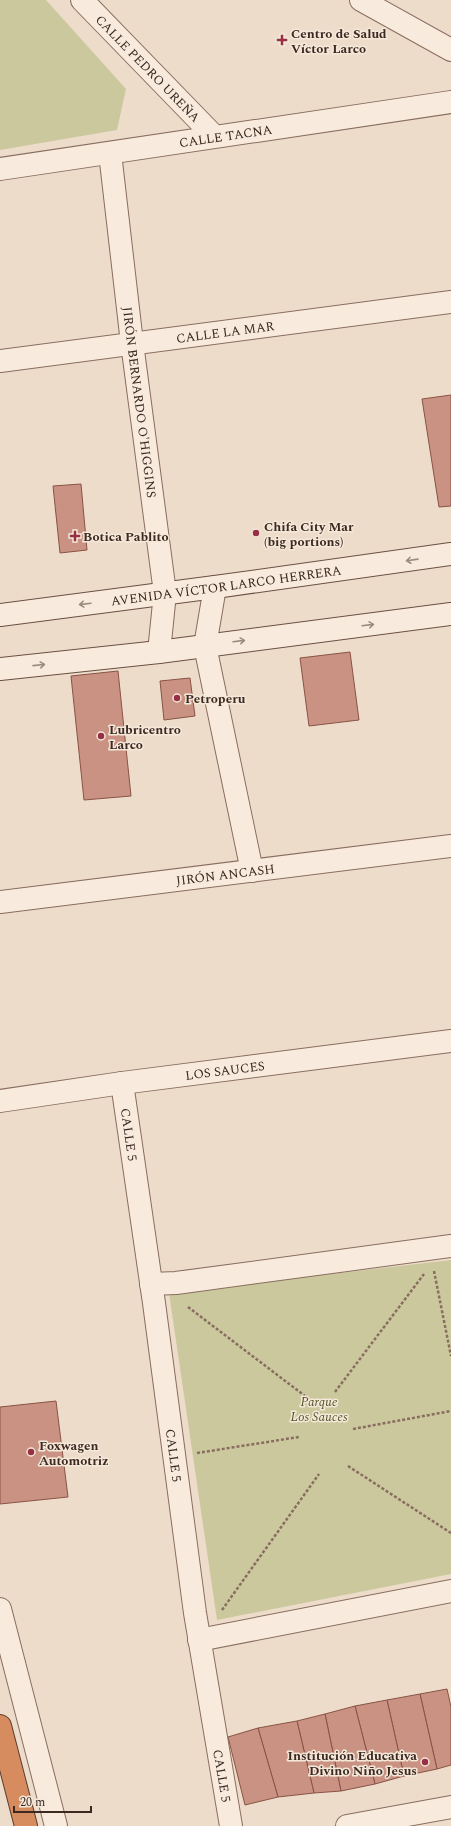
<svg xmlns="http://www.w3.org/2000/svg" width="451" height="1826" font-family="Spectral,serif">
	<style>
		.green { fill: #cbc89e }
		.building { fill: #ca9282; stroke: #885346 }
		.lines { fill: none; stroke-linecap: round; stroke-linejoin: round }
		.street-casing { stroke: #896d5f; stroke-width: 24 }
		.secondary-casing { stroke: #6b4f42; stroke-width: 24 }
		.highway-casing { stroke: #583d32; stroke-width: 24 }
		.path { stroke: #896d5f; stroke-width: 2.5; stroke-dasharray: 3 2; stroke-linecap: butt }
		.street { stroke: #f8ebdd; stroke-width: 22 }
		.secondary { stroke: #f8ebdd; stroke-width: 22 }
		.highway { stroke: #d78c60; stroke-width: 22 }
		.oneway { stroke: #9a8a80 }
		.poi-dot { fill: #963145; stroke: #f5e8d9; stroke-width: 1.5 }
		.labels { text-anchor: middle; stroke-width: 3; stroke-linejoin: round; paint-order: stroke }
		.poi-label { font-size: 13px; font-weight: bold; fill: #3b2922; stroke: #f5e8d9; text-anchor: start }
		.street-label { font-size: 13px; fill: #3b2922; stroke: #f5e8d9 }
		.park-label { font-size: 13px; font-style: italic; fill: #535629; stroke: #f5e8d9 }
	</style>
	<rect width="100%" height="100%" fill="#eddcca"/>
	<g class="green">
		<polygon points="0,0 46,0 126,89 117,130 0,150"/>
		<polygon points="451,1260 451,1574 217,1620 169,1293"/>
	</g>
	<g class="building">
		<polygon points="451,395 451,506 439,507 422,399"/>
		<polygon points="81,484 87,550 60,553 53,486"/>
		<polygon points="350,652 359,720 309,726 300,658"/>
		<polygon points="118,671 131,796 84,800 71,676"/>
		<polygon points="190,678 195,716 164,720 160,681"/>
		<polygon points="56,1401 68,1497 0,1504 0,1407"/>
		<polygon points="447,1689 451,1707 451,1765 437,1769 420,1694"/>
		<polygon points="420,1694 437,1769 404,1776 387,1700"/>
		<polygon points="387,1700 404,1776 375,1784 355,1706"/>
		<polygon points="355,1706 375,1784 341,1791 325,1714"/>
		<polygon points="325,1714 341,1791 314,1793 297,1721"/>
		<polygon points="297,1721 314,1793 278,1797 258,1728"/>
		<polygon points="258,1728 278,1797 245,1805 228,1737"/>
	</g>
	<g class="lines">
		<g class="street-casing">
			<g id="street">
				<path id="s1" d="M82 0 214 136"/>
				<polyline points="361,0 451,50"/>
				<path id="s2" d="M110 153 132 343 165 593 159 652"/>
				<path id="s3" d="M0 169 451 102"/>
				<path id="s4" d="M0 361 451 302"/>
				<polyline points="215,587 205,646 252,871"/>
				<path id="s5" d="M0 902 451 846"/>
				<path id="s6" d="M122 1083 154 1303 195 1613 231 1826"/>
				<path id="s7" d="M0 1101 122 1083 451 1041"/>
				<polyline points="151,1284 176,1283 451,1246"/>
				<polyline points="0,1609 56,1826"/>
				<polyline points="199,1640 451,1591"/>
				<polyline points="347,1826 451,1807"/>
			</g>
		</g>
		<g class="secondary-casing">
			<g id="secondary">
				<path id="s8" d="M0 615 215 587 451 554"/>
				<polyline points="0,669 159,652 451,614"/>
			</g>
		</g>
		<g class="highway-casing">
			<polyline id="highway" points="0,1726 26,1826"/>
		</g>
		<g class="path">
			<polyline points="434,1271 451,1356"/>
			<polyline points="188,1307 305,1396"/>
			<polyline points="335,1392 424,1274"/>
			<polyline points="353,1429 451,1411"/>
			<polyline points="197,1453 299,1437"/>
			<polyline points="348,1466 451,1533"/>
			<polyline points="222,1610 319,1474"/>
		</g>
		<use href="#street" class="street"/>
		<use href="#secondary" class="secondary"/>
		<use href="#highway" class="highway"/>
	</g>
	<defs><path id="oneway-shaft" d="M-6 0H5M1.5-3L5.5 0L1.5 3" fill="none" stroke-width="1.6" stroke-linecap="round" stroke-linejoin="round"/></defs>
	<g class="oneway">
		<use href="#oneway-shaft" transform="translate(412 560) rotate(172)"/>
		<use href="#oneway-shaft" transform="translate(85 604) rotate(173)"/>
		<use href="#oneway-shaft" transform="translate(368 625) rotate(-7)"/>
		<use href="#oneway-shaft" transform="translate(239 641) rotate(-7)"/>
		<use href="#oneway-shaft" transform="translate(39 665) rotate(-6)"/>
	</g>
	<g class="poi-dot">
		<path d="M280 34h4v4h4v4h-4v4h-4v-4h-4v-4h4z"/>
		<circle cx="256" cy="533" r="4"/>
		<path d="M73 530h4v4h4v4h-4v4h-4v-4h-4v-4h4z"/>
		<circle cx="177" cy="698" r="4"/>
		<circle cx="101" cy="736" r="4"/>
		<circle cx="31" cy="1452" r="4"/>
		<circle cx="425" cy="1762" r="4"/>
	</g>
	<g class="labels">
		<g class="poi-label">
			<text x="291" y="38">Centro de Salud<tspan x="291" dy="15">Víctor Larco</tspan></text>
			<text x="264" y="531">Chifa City Mar<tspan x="264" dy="15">(big portions)</tspan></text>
			<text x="83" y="541">Botica Pablito</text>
			<text x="185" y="703">Petroperu</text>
			<text x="109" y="734">Lubricentro<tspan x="109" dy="15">Larco</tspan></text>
			<text x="39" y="1450">Foxwagen<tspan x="39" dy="15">Automotriz</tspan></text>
			<text x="417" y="1760" text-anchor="end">Institución Educativa<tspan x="417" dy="15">Divino Niño Jesus</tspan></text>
		</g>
		<g class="street-label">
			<text dy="5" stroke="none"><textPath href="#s1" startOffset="95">CALLE PEDRO UREÑA</textPath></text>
			<text dy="5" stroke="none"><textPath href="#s3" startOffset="228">CALLE TACNA</textPath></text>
			<text dy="5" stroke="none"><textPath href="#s4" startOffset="227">CALLE LA MAR</textPath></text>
			<text dy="5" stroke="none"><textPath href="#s2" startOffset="251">JIRÓN BERNARDO O'HIGGINS</textPath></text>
			<text dy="5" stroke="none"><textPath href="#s8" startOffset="228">AVENIDA VÍCTOR LARCO HERRERA</textPath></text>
			<text dy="5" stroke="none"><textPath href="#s5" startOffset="227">JIRÓN ANCASH</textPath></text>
			<text dy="5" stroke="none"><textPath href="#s7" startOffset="227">LOS SAUCES</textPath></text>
			<text dy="5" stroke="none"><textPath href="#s6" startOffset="52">CALLE 5</textPath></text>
			<text dy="5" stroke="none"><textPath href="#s6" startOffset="376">CALLE 5</textPath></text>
			<text dy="5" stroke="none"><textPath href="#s6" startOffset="700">CALLE 5</textPath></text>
		</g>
		<g class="park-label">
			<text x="319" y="1406">Parque<tspan x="319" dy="15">Los Sauces</tspan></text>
		</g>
	</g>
	<path d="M14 1806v6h77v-6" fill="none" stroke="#3b2922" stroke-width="2"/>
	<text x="20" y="1806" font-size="12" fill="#3b2922" stroke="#f5e8d9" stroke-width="3" paint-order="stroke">20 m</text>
</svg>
